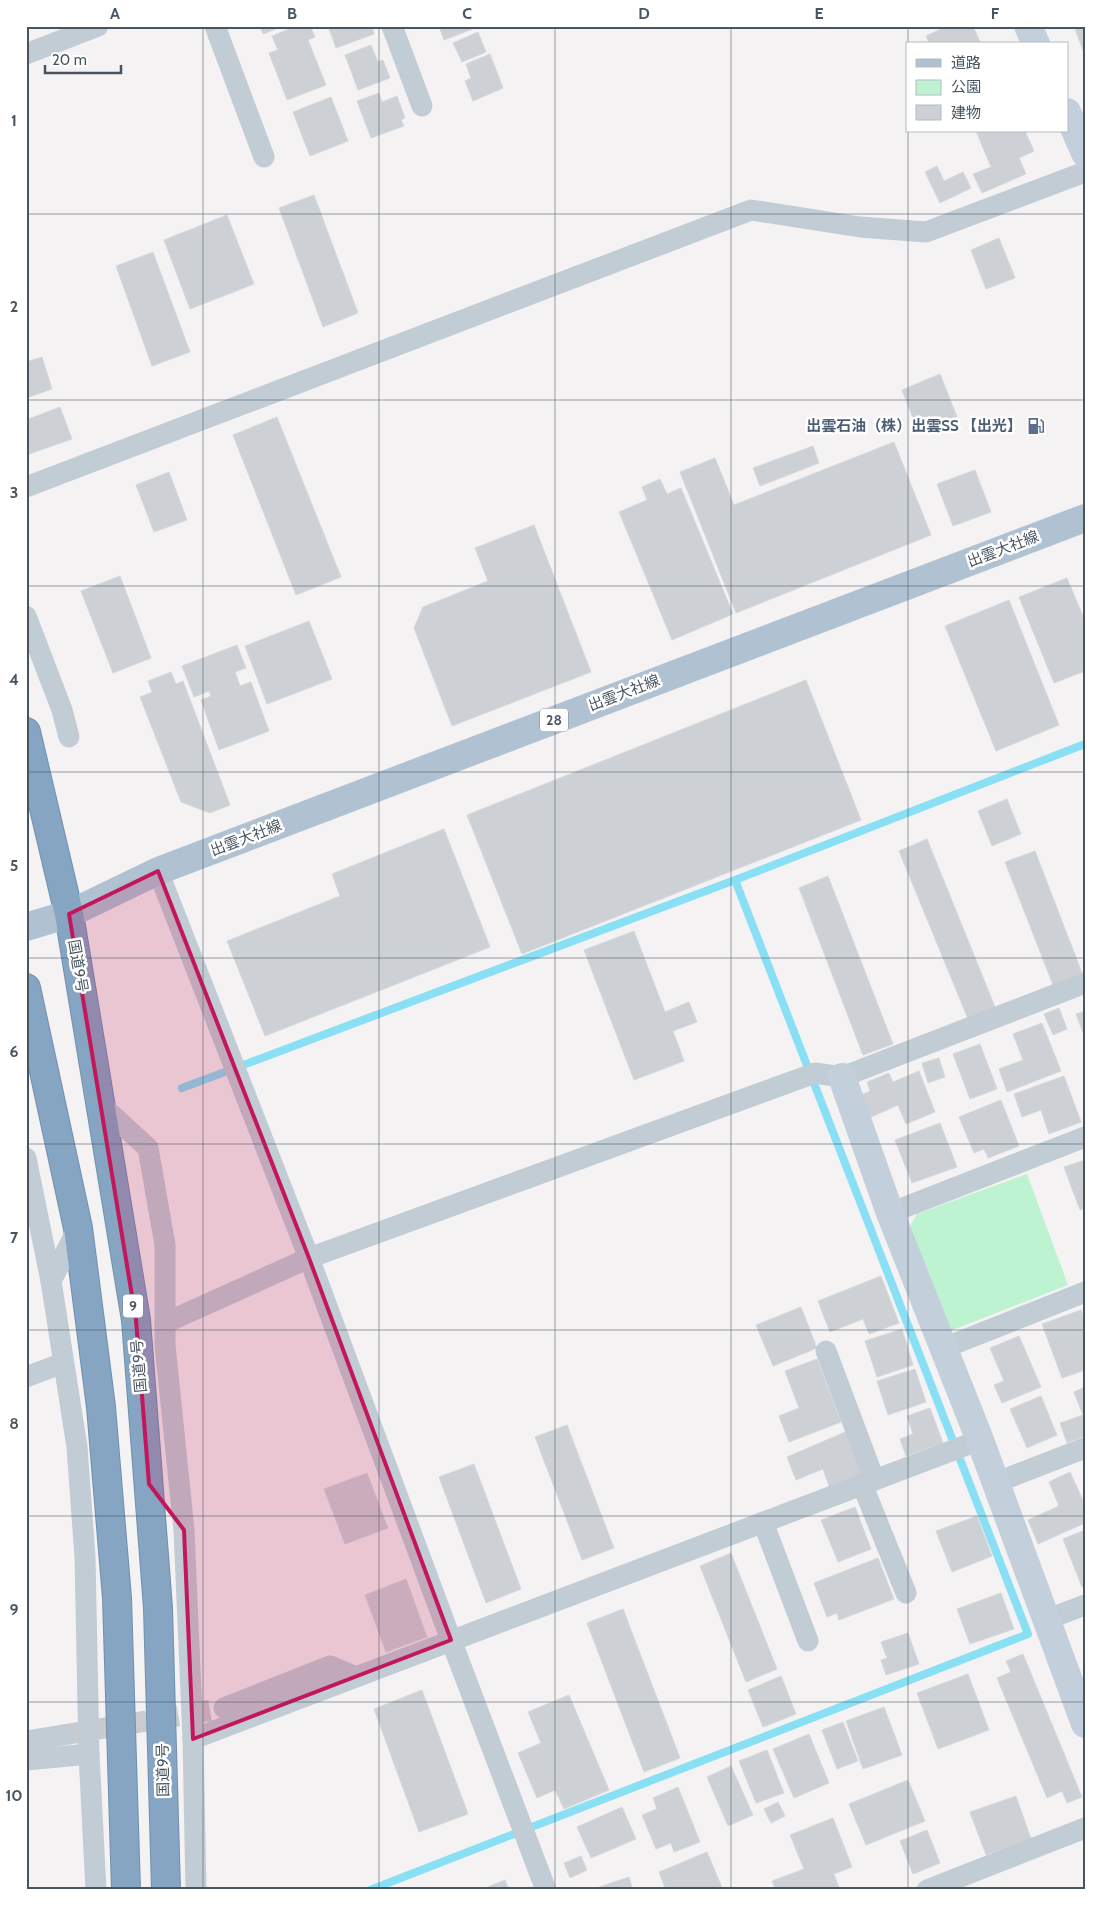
<svg xmlns="http://www.w3.org/2000/svg" width="1111" height="1916" font-family="Cabin,'Noto Sans JP',sans-serif">
	<style>
		.green { fill: #bef3d2 }
		.lines { fill: none; stroke-linecap: round; stroke-linejoin: round }
		.stream { stroke: #89dff3; stroke-width: 8 }
		.building { fill: #cdd1d6; stroke: #d5d8dd }
		.street-tunnel { stroke: #c9cbce; stroke-width: 21; stroke-dasharray: 21 11; stroke-linecap: butt }
		.highway-casing { stroke: #7190af; stroke-width: 30 }
		.street { stroke: #c2ccd4; stroke-width: 21 }
		.secondary { stroke: #c3cfdb; stroke-width: 28 }
		.primary { stroke: #b0c2d2; stroke-width: 28 }
		.highway { stroke: #86a5c3; stroke-width: 28 }
		.marked { fill: #c2185b; fill-opacity: 0.2; stroke: #c2185b; stroke-width: 4; stroke-linejoin: round }
		.grid { fill: none; stroke: #485561; stroke-width: 1; stroke-opacity: 0.55 }
		.labels { text-anchor: middle; stroke-width: 5; stroke-linejoin: round; paint-order: stroke }
		.shield { fill: #fff; stroke: #7f8890; stroke-width: 1 }
		.shield-label { font-size: 14px; font-weight: bold; fill: #485561 }
		.service-label { font-size: 15px; font-weight: bold; fill: #4e5e75; stroke: #fff; text-anchor: end }
		.street-label { font-size: 15px; fill: #485561; stroke: #fff }
		.neatline { fill: none; stroke: #485561; stroke-width: 2 }
		.grid-label { font-size: 16px; text-anchor: middle; font-weight: bold; fill: #485561 }
	</style>
	<rect width="100%" height="100%" fill="#f4f2f2"/>
	<polygon class="green" points="1027,1174 1068,1285 950,1331 908,1230 917,1214"/>
	<g class="lines">
		<g class="stream">
			<polyline points="182,1088 735,880 1085,744"/>
			<polyline points="370,1890 1028,1634 735,880"/>
		</g>
	</g>
	<g class="building">
		<polygon points="260,26 284,26 263,34"/>
		<polygon points="296,26 310,26 315,37 308,40 326,85 287,100 269,53 278,50 272,36"/>
		<polygon points="328,26 372,26 374,34 336,48"/>
		<polygon points="439,26 474,26 475,28 444,40"/>
		<polygon points="940,26 973,26 980,42 977,44 930,44 926,36 941,29"/>
		<polygon points="1074,26 1085,26 1085,56"/>
		<polygon points="478,32 486,52 462,62 453,43"/>
		<polygon points="371,45 378,62 383,60 390,78 358,90 345,55"/>
		<polygon points="490,54 503,88 473,101 465,81 471,78 466,64"/>
		<polygon points="379,93 382,102 397,96 405,118 401,120 404,126 371,138 357,101"/>
		<polygon points="331,97 348,141 310,156 293,112"/>
		<polygon points="976,131 1025,131 1034,151 1019,158 1026,174 982,193 973,174 991,167"/>
		<polygon points="937,166 944,181 963,172 971,188 940,203 925,172"/>
		<polygon points="314,195 358,313 323,327 279,208"/>
		<polygon points="227,215 254,284 190,309 164,240"/>
		<polygon points="999,238 1015,278 986,289 971,250"/>
		<polygon points="153,252 190,352 152,366 116,266"/>
		<polygon points="42,357 52,389 26,398 26,362"/>
		<polygon points="940,374 957,417 919,433 902,390"/>
		<polygon points="60,407 72,439 26,455 26,420"/>
		<polygon points="277,417 341,577 296,595 233,435"/>
		<polygon points="894,442 931,535 736,613 680,472 715,458 734,505"/>
		<polygon points="813,446 819,463 760,486 753,468"/>
		<polygon points="975,470 991,512 953,526 937,484"/>
		<polygon points="169,472 187,520 154,532 136,485"/>
		<polygon points="660,479 667,494 681,488 733,614 672,640 619,512 647,500 642,487"/>
		<polygon points="534,525 591,672 452,726 414,628 423,607 488,581 475,548"/>
		<polygon points="120,576 151,658 113,673 81,591"/>
		<polygon points="1067,578 1085,621 1085,671 1054,683 1019,597"/>
		<polygon points="1009,600 1059,725 996,751 945,626"/>
		<polygon points="309,621 332,679 267,704 245,646"/>
		<polygon points="237,645 246,668 235,672 240,686 251,682 269,731 219,750 201,700 211,696 209,691 194,697 182,666"/>
		<polygon points="171,672 176,684 183,681 230,805 210,813 181,802 140,697 152,692 148,681"/>
		<polygon points="806,680 861,820 522,954 467,815"/>
		<polygon points="1007,799 1021,834 992,846 978,811"/>
		<polygon points="444,829 490,947 265,1036 227,941 340,896 332,874"/>
		<polygon points="927,839 995,1007 968,1019 899,851"/>
		<polygon points="1035,851 1082,973 1053,985 1005,862"/>
		<polygon points="828,876 893,1044 863,1055 799,888"/>
		<polygon points="634,931 665,1012 689,1002 697,1022 673,1031 684,1061 634,1080 584,950"/>
		<polygon points="1059,1008 1067,1029 1053,1035 1044,1014"/>
		<polygon points="1085,1011 1085,1038 1076,1014"/>
		<polygon points="1042,1023 1061,1071 1007,1092 999,1069 1023,1060 1013,1034"/>
		<polygon points="980,1044 997,1089 970,1099 953,1054"/>
		<polygon points="939,1058 945,1077 928,1083 922,1063"/>
		<polygon points="919,1071 935,1112 906,1124 898,1105 869,1118 860,1096 870,1091 867,1082 889,1073 893,1082"/>
		<polygon points="1064,1076 1081,1122 1049,1134 1041,1110 1022,1117 1014,1094"/>
		<polygon points="1001,1100 1019,1146 988,1158 984,1149 974,1153 959,1117"/>
		<polygon points="940,1123 957,1167 912,1183 895,1140"/>
		<polygon points="1085,1160 1085,1208 1080,1210 1064,1167"/>
		<polygon points="881,1276 899,1323 869,1334 863,1319 830,1332 818,1301"/>
		<polygon points="801,1307 817,1348 773,1366 756,1325"/>
		<polygon points="1081,1310 1085,1320 1085,1370 1062,1378 1042,1324"/>
		<polygon points="902,1329 913,1365 877,1377 865,1341"/>
		<polygon points="1019,1336 1041,1387 1002,1403 994,1385 1004,1381 990,1348"/>
		<polygon points="817,1359 841,1422 789,1442 779,1416 799,1408 785,1371"/>
		<polygon points="915,1369 926,1402 888,1415 877,1381"/>
		<polygon points="1085,1387 1085,1436 1067,1443 1060,1423 1083,1415 1074,1392"/>
		<polygon points="1041,1396 1057,1435 1027,1448 1010,1409"/>
		<polygon points="930,1408 943,1443 906,1456 900,1439 913,1434 907,1416"/>
		<polygon points="567,1425 614,1548 582,1560 535,1437"/>
		<polygon points="845,1432 863,1475 830,1489 823,1469 796,1480 787,1457"/>
		<polygon points="474,1464 521,1589 486,1603 439,1477"/>
		<polygon points="1070,1472 1085,1505 1085,1523 1038,1544 1028,1520 1059,1506 1049,1482"/>
		<polygon points="367,1473 388,1528 345,1544 324,1489"/>
		<polygon points="855,1507 871,1549 838,1562 821,1520"/>
		<polygon points="977,1516 992,1556 952,1572 936,1531"/>
		<polygon points="1085,1530 1085,1586 1082,1587 1063,1539"/>
		<polygon points="731,1553 777,1669 746,1682 700,1566"/>
		<polygon points="878,1558 894,1599 839,1620 837,1613 827,1617 814,1583"/>
		<polygon points="406,1579 427,1637 386,1652 365,1595"/>
		<polygon points="1001,1593 1014,1629 970,1644 957,1609"/>
		<polygon points="623,1609 680,1758 644,1772 587,1623"/>
		<polygon points="908,1633 919,1664 886,1675 881,1660 887,1658 881,1642"/>
		<polygon points="1023,1654 1082,1797 1067,1803 1062,1791 1047,1798 997,1678 1011,1672 1006,1661"/>
		<polygon points="968,1674 989,1730 938,1749 917,1693"/>
		<polygon points="781,1676 796,1714 763,1727 748,1690"/>
		<polygon points="422,1690 468,1814 419,1832 374,1709"/>
		<polygon points="569,1695 609,1790 564,1809 555,1790 537,1798 518,1753 541,1743 528,1712"/>
		<polygon points="884,1707 902,1755 863,1769 846,1721"/>
		<polygon points="843,1722 858,1761 837,1769 822,1730"/>
		<polygon points="809,1734 829,1783 794,1798 773,1749"/>
		<polygon points="767,1750 784,1793 756,1803 739,1761"/>
		<polygon points="731,1766 753,1815 728,1826 707,1777"/>
		<polygon points="908,1780 925,1821 866,1845 849,1804"/>
		<polygon points="678,1787 700,1842 674,1852 671,1843 656,1849 642,1815 657,1809 653,1798"/>
		<polygon points="1016,1796 1031,1839 986,1855 970,1812"/>
		<polygon points="778,1802 785,1816 771,1823 764,1809"/>
		<polygon points="622,1807 636,1839 591,1858 577,1827"/>
		<polygon points="833,1818 852,1867 834,1874 840,1890 776,1890 772,1881 804,1869 790,1835"/>
		<polygon points="927,1830 940,1863 913,1874 900,1841"/>
		<polygon points="707,1852 723,1890 666,1890 659,1872"/>
		<polygon points="581,1856 587,1870 570,1878 564,1863"/>
		<polygon points="629,1877 633,1890 600,1890 599,1887"/>
		<polygon points="505,1880 509,1890 480,1890"/>
	</g>
	<g class="lines">
		<polyline class="street-tunnel" points="63,1735 224,1708"/>
		<g class="highway-casing">
			<g id="highway">
				<polyline points="26,732 69,914 136,1320 158,1608 166,1890"/>
				<polyline points="26,988 78,1228 101,1407 117,1598 126,1890"/>
			</g>
		</g>
		<g class="street">
			<polyline points="215,26 264,157"/>
			<polyline points="392,26 422,106"/>
			<polyline points="26,54 98,26"/>
			<polyline points="26,487 751,210 860,227 926,232 1085,172"/>
			<polyline points="26,616 62,710 69,737"/>
			<polyline points="158,871 309,1258 451,1640 546,1890"/>
			<polyline points="100,1104 148,1148 165,1245 165,1345 184,1530 193,1739 196,1890"/>
			<polyline points="26,1158 51,1281"/>
			<polyline points="890,1213 1085,1137"/>
			<polyline points="78,1228 51,1281 77,1447 85,1557 89,1754 96,1890"/>
			<polyline points="165,1323 309,1258 815,1073 842,1077 1085,983"/>
			<polyline points="944,1348 1085,1292"/>
			<polyline points="826,1351 874,1479"/>
			<polyline points="26,1377 63,1363"/>
			<polyline points="995,1483 1085,1448"/>
			<polyline points="862,1484 906,1593"/>
			<polyline points="763,1522 808,1641"/>
			<polyline points="1045,1620 1085,1605"/>
			<polyline points="224,1708 330,1666 356,1677"/>
			<polyline points="193,1739 980,1440"/>
			<polyline points="26,1741 63,1735"/>
			<polyline points="26,1760 89,1754"/>
			<polyline points="927,1890 1085,1828"/>
		</g>
		<g class="secondary">
			<polyline points="1028,26 1036,44"/>
			<polyline points="1067,112 1085,153"/>
			<polyline points="842,1077 890,1213 980,1440 1085,1724"/>
		</g>
		<polyline class="primary" points="26,927 69,914 158,871 1085,518"/>
		<use href="#highway" class="highway"/>
	</g>
	<path class="marked" d="M158 871 309 1258 451 1640 193 1739 184 1530 149 1484 136 1320 69 914Z"/>
	<path class="grid" d="M203 26V1890M379 26V1890M555 26V1890M731 26V1890M908 26V44M908 131V1890M26 214H1085M26 400H1085M26 586H1085M26 772H1085M26 958H1085M26 1144H1085M26 1330H1085M26 1516H1085M26 1702H1085"/>
	<defs>
		<g id="fuel-bare" transform="scale(1.35)"><path d="M-5.5-6h7V0h2V4h1.3V-2.5L3-4.5l.8-.8L6-3V5H2.5V1h-1V6h-7ZM-4.2-4.7v3.2H.2V-4.7Z" fill="#5c6f8a" stroke="#fff" stroke-width="2.5" paint-order="stroke"/></g>
	</defs>
	<g fill-rule="evenodd">
		<use href="#fuel-bare" x="1036" y="426"/>
	</g>
	<g class="labels">
		<g class="shield">
			<rect x="540" y="708.5" width="28" height="23" rx="4"/>
			<rect x="123" y="1294.5" width="20" height="23" rx="4"/>
		</g>
		<g class="shield-label">
			<text x="554" y="725">28</text>
			<text x="133" y="1311">9</text>
		</g>
		<g class="service-label">
			<text x="1022" y="431">出雲石油（株）出雲SS 【出光】</text>
		</g>
		<g class="street-label">
			<text transform="translate(1003 549) rotate(-21)" y="5">出雲大社線</text>
			<text transform="translate(624 693) rotate(-21)" y="5">出雲大社線</text>
			<text transform="translate(246 838) rotate(-21)" y="5">出雲大社線</text>
			<text transform="translate(78 966) rotate(80)" y="5">国道9号</text>
			<text transform="translate(139 1366) rotate(-95)" y="5">国道9号</text>
			<text transform="translate(163 1770) rotate(-91)" y="5">国道9号</text>
		</g>
	</g>
	<rect width="1111" height="1916" fill="none" stroke="#ffffff" stroke-width="55"/>
	<rect x="906" y="42" width="162" height="90" fill="#ffffff" stroke="#b6bbc0"/>
	<rect x="916" y="59" width="25" height="8" fill="#b0c2d2" stroke="#b6bbc0"/>
	<text x="951" y="68" font-size="15" fill="#485561">道路</text>
	<rect x="916" y="80" width="25" height="15" fill="#bef3d2" stroke="#b6bbc0"/>
	<text x="951" y="92" font-size="15" fill="#485561">公園</text>
	<rect x="916" y="105" width="25" height="15" fill="#cdd1d6" stroke="#b6bbc0"/>
	<text x="951" y="118" font-size="15" fill="#485561">建物</text>
	<path d="M45 65v8h76v-8" fill="none" stroke="#485561" stroke-width="2.5"/>
	<text x="52" y="65" font-size="15" fill="#485561" stroke="#ffffff" stroke-width="4" paint-order="stroke">20 m</text>
	<rect x="28" y="28" width="1056" height="1860" class="neatline"/>
	<g class="grid-label">
		<text x="115" y="19">A</text>
		<text x="292" y="19">B</text>
		<text x="467" y="19">C</text>
		<text x="644" y="19">D</text>
		<text x="819" y="19">E</text>
		<text x="995" y="19">F</text>
		<text x="14" y="126">1</text>
		<text x="14" y="312">2</text>
		<text x="14" y="498">3</text>
		<text x="14" y="685">4</text>
		<text x="14" y="871">5</text>
		<text x="14" y="1057">6</text>
		<text x="14" y="1243">7</text>
		<text x="14" y="1429">8</text>
		<text x="14" y="1615">9</text>
		<text x="14" y="1801">10</text>
	</g>
</svg>
